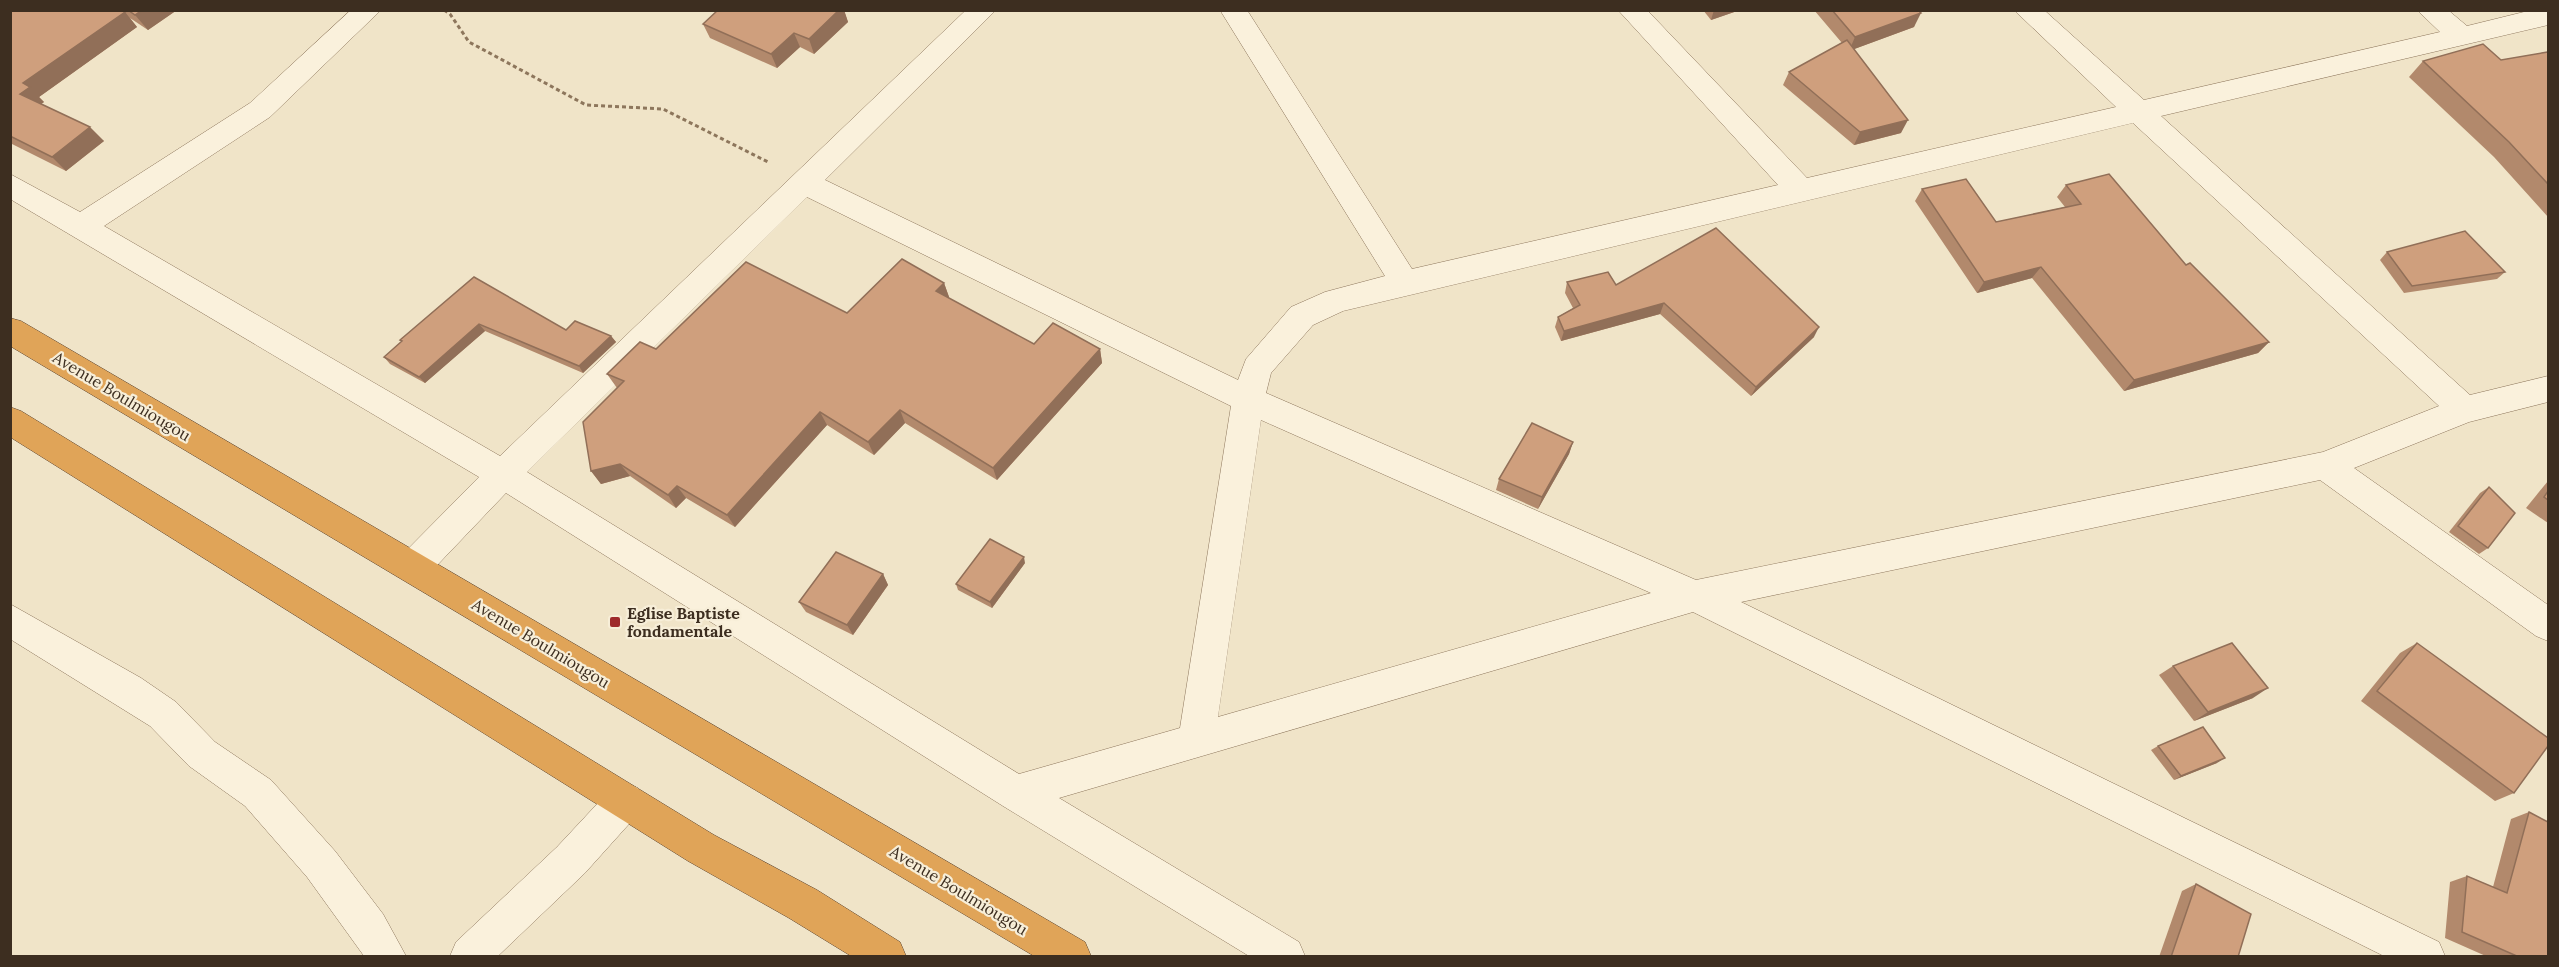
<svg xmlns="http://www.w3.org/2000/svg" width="2559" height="967" font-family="Lora,serif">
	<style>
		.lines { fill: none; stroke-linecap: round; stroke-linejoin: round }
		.street-casing { stroke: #8d765c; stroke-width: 1 }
		.highway-casing { stroke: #5b4430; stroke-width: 1 }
		.path { stroke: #8d765c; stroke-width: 3; stroke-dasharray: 4 3; stroke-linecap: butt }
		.street { fill: #faf1dc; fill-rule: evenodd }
		.highway { fill: #e0a458; fill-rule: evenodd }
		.wall { fill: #b2896c }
		.shaded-wall { fill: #916f58 }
		.building { fill: #cf9f7d; stroke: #916f58; stroke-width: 1.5 }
		.poi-dot { fill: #9e2a2b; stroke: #f7eed8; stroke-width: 2 }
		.labels { text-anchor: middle; stroke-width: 4.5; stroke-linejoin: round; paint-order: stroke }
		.street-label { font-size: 16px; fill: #3d2e20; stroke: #f7eed8 }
		.poi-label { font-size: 16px; font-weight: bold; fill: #3d2e20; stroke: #f7eed8; text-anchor: start }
	</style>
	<rect width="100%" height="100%" fill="#f0e4c8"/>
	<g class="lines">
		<g class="street-casing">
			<g id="street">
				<path d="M351 10H381L270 117 104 226 500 456 966 10H996L825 180 1238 380 1246 359 1291 307 1325 292 1385 276 1220 10H1247L1412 269 1778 185 1618 10H1647L1807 178 2116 107 2014 10H2044L2144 100 2440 32 2417 10H2448L2467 26 2532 10H2548V25L2161 116 2470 395 2548 376V402L2469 422 2354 468 2548 605V641L2536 636 2320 480 1741 602 2439 942 2445 956H2384L1693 612 1059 798 1299 942 1305 956H1249L1003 806 506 493 425 578 413 582 401 578 396 567 401 556 479 477 10 199V174L80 212 250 103ZM2133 123 2439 406 2323 452 1696 580 1266 393 1271 373 1313 325 1343 311ZM807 197 1231 406 1180 728 1019 774 527 472ZM1261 420 1651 593 1218 717Z"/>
				<polygon points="10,604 141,678 176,702 215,742 271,780 335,851 383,914 406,956 364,956 307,877 245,806 189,766 150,726 10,639"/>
				<polygon points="625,783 638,788 644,801 638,814 585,873 498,956 450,956 456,942 557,847 612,788"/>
			</g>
		</g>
		<g class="highway-casing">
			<g id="highway">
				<polygon points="10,318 21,321 1085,942 1091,956 1034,956 10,346"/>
				<polygon points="10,407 21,411 714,835 817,890 900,942 906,956 851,956 789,918 688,861 10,437"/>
			</g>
		</g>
		<polyline class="path" points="444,10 450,14 469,42 586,105 663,109 770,163"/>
		<use href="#street" class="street"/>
		<use href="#highway" class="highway"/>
	</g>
	<g class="wall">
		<polygon points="13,10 177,10 148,30 130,18 137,27 39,97 44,102 41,104 104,141 66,171 10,143 10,12"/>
		<polygon points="718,10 844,10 848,22 814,54 800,47 777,68 710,38 703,24"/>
		<polygon points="1703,10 1740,10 1711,20"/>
		<polygon points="1814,10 1918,10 1914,27 1854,49 1901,133 1854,145 1783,85 1789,72 1842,43"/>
		<polygon points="2548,52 2548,217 2494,157 2409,77 2423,61 2501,60"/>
		<polygon points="2066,185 2186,265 2269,342 2258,353 2124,391 2032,278 1977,293 1915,201 1922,189 1996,222 2065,207 2057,197"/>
		<polygon points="2387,252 2505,272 2497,279 2404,293 2380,260"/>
		<polygon points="474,277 566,330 611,336 616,342 583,373 485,331 425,383 390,364 384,357 402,341 400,340"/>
		<polygon points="1567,282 1616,285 1814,337 1751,396 1660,314 1561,341 1555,327 1558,317 1573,308 1565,293"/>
		<polygon points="944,283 949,297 948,298 1034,344 1100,349 1102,363 997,480 905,423 874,455 827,425 735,527 686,498 676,508 630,476 601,484 591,471 617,388 607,374 656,349 847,313"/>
		<polygon points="1573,442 1569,454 1538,509 1496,490 1499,479"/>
		<polygon points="2548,481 2548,523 2526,508"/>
		<polygon points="2489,487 2488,548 2479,554 2449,532 2480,493"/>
		<polygon points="1025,563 992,608 958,590 956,584"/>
		<polygon points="883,574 888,585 853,635 806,612 799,602"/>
		<polygon points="2417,643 2514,793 2495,801 2361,701 2400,653"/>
		<polygon points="2173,666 2253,698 2194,721 2159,675"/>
		<polygon points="2158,746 2217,763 2174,780 2151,750"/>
		<polygon points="2529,812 2548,957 2488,957 2445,938 2450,882 2467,876 2493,887 2511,819"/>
		<polygon points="2196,884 2238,957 2159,957 2182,891"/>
	</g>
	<g class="shaded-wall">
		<polygon points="142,10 177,10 148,30 135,15"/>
		<polygon points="839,10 844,10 848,22 814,54 809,39"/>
		<polygon points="1714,10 1740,10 1711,20"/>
		<polygon points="125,12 137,27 39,97 44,102 35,108 20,94 23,83"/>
		<polygon points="1921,13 1914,27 1849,51 1855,37"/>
		<polygon points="794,33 800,47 777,68 771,54"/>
		<polygon points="1908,120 1901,133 1854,145 1860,132"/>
		<polygon points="90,127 104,141 66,171 52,157"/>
		<polygon points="2041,267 2032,278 1977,293 1984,282"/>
		<polygon points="944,283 949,297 940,305 936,291"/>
		<polygon points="1664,303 1660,314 1561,341 1564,331"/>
		<polygon points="479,324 485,331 425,383 419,377"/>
		<polygon points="1819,327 1814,337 1751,396 1756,387"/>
		<polygon points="611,336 616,342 583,373 579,366"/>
		<polygon points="2269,342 2258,353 2124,391 2134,380"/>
		<polygon points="1100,349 1102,363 997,480 993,468"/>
		<polygon points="900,410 905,423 874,455 868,442"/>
		<polygon points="820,412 827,425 735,527 727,515"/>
		<polygon points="1573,442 1569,454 1538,509 1542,497"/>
		<polygon points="620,464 630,476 601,484 591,471"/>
		<polygon points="677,486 686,498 676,508 668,495"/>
		<polygon points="1024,557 1025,563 992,608 990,602"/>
		<polygon points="883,574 888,585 853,635 847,625"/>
		<polygon points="2268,688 2253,698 2194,721 2208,712"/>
		<polygon points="2225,758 2217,763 2174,780 2181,776"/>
	</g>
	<g class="building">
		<polygon points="13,10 121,10 125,12 23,83 30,87 20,94 90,127 52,157 10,136 10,12"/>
		<polygon points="128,10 142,10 135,15"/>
		<polygon points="718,10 839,10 809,39 794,33 771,54 703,24"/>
		<polygon points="1832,10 1918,10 1921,13 1855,37"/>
		<polygon points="1847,40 1908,120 1860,132 1789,72"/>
		<polygon points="2483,44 2501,60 2548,52 2548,184 2509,142 2423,61"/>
		<polygon points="2109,174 2186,265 2190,263 2269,342 2134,380 2041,267 1984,282 1922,189 1966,179 1996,222 2081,204 2066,185"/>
		<polygon points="1716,228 1819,327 1756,387 1664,303 1564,331 1558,317 1580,305 1567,282 1608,272 1616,285"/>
		<polygon points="2465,231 2505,272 2412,286 2387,252"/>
		<polygon points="902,259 944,283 936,291 1034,344 1053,323 1100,349 993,468 900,410 868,442 820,412 727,515 677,486 668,495 620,464 591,471 583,422 624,381 607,374 640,342 656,349 746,262 847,313"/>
		<polygon points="474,277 566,330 575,321 611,336 579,366 479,324 419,377 384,357 402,341 400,340"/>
		<polygon points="1532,423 1573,442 1542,497 1499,479"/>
		<polygon points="2489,487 2515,513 2488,548 2458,526"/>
		<polygon points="2548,491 2548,500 2544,497"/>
		<polygon points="990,539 1024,557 990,602 956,584"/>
		<polygon points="836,552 883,574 847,625 799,602"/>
		<polygon points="2232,643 2268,688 2208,712 2173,666"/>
		<polygon points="2417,643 2548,738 2548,746 2514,793 2377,691"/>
		<polygon points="2203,727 2225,758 2181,776 2158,746"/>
		<polygon points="2529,812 2548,822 2548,957 2519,957 2462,932 2467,876 2507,893"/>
		<polygon points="2196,884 2251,914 2238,957 2171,957"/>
	</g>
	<rect class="poi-dot" x="609" y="616" width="12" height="12" rx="3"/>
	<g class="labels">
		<g class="street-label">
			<text transform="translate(122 396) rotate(31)" y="6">Avenue Boulmiougou</text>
			<text transform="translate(541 643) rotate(31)" y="6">Avenue Boulmiougou</text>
			<text transform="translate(959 890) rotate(31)" y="6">Avenue Boulmiougou</text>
		</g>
		<g class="poi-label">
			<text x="627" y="619">Eglise Baptiste<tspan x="627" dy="18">fondamentale</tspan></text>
		</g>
	</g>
	<rect width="2559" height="967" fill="none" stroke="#3d2e20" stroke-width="24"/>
</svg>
